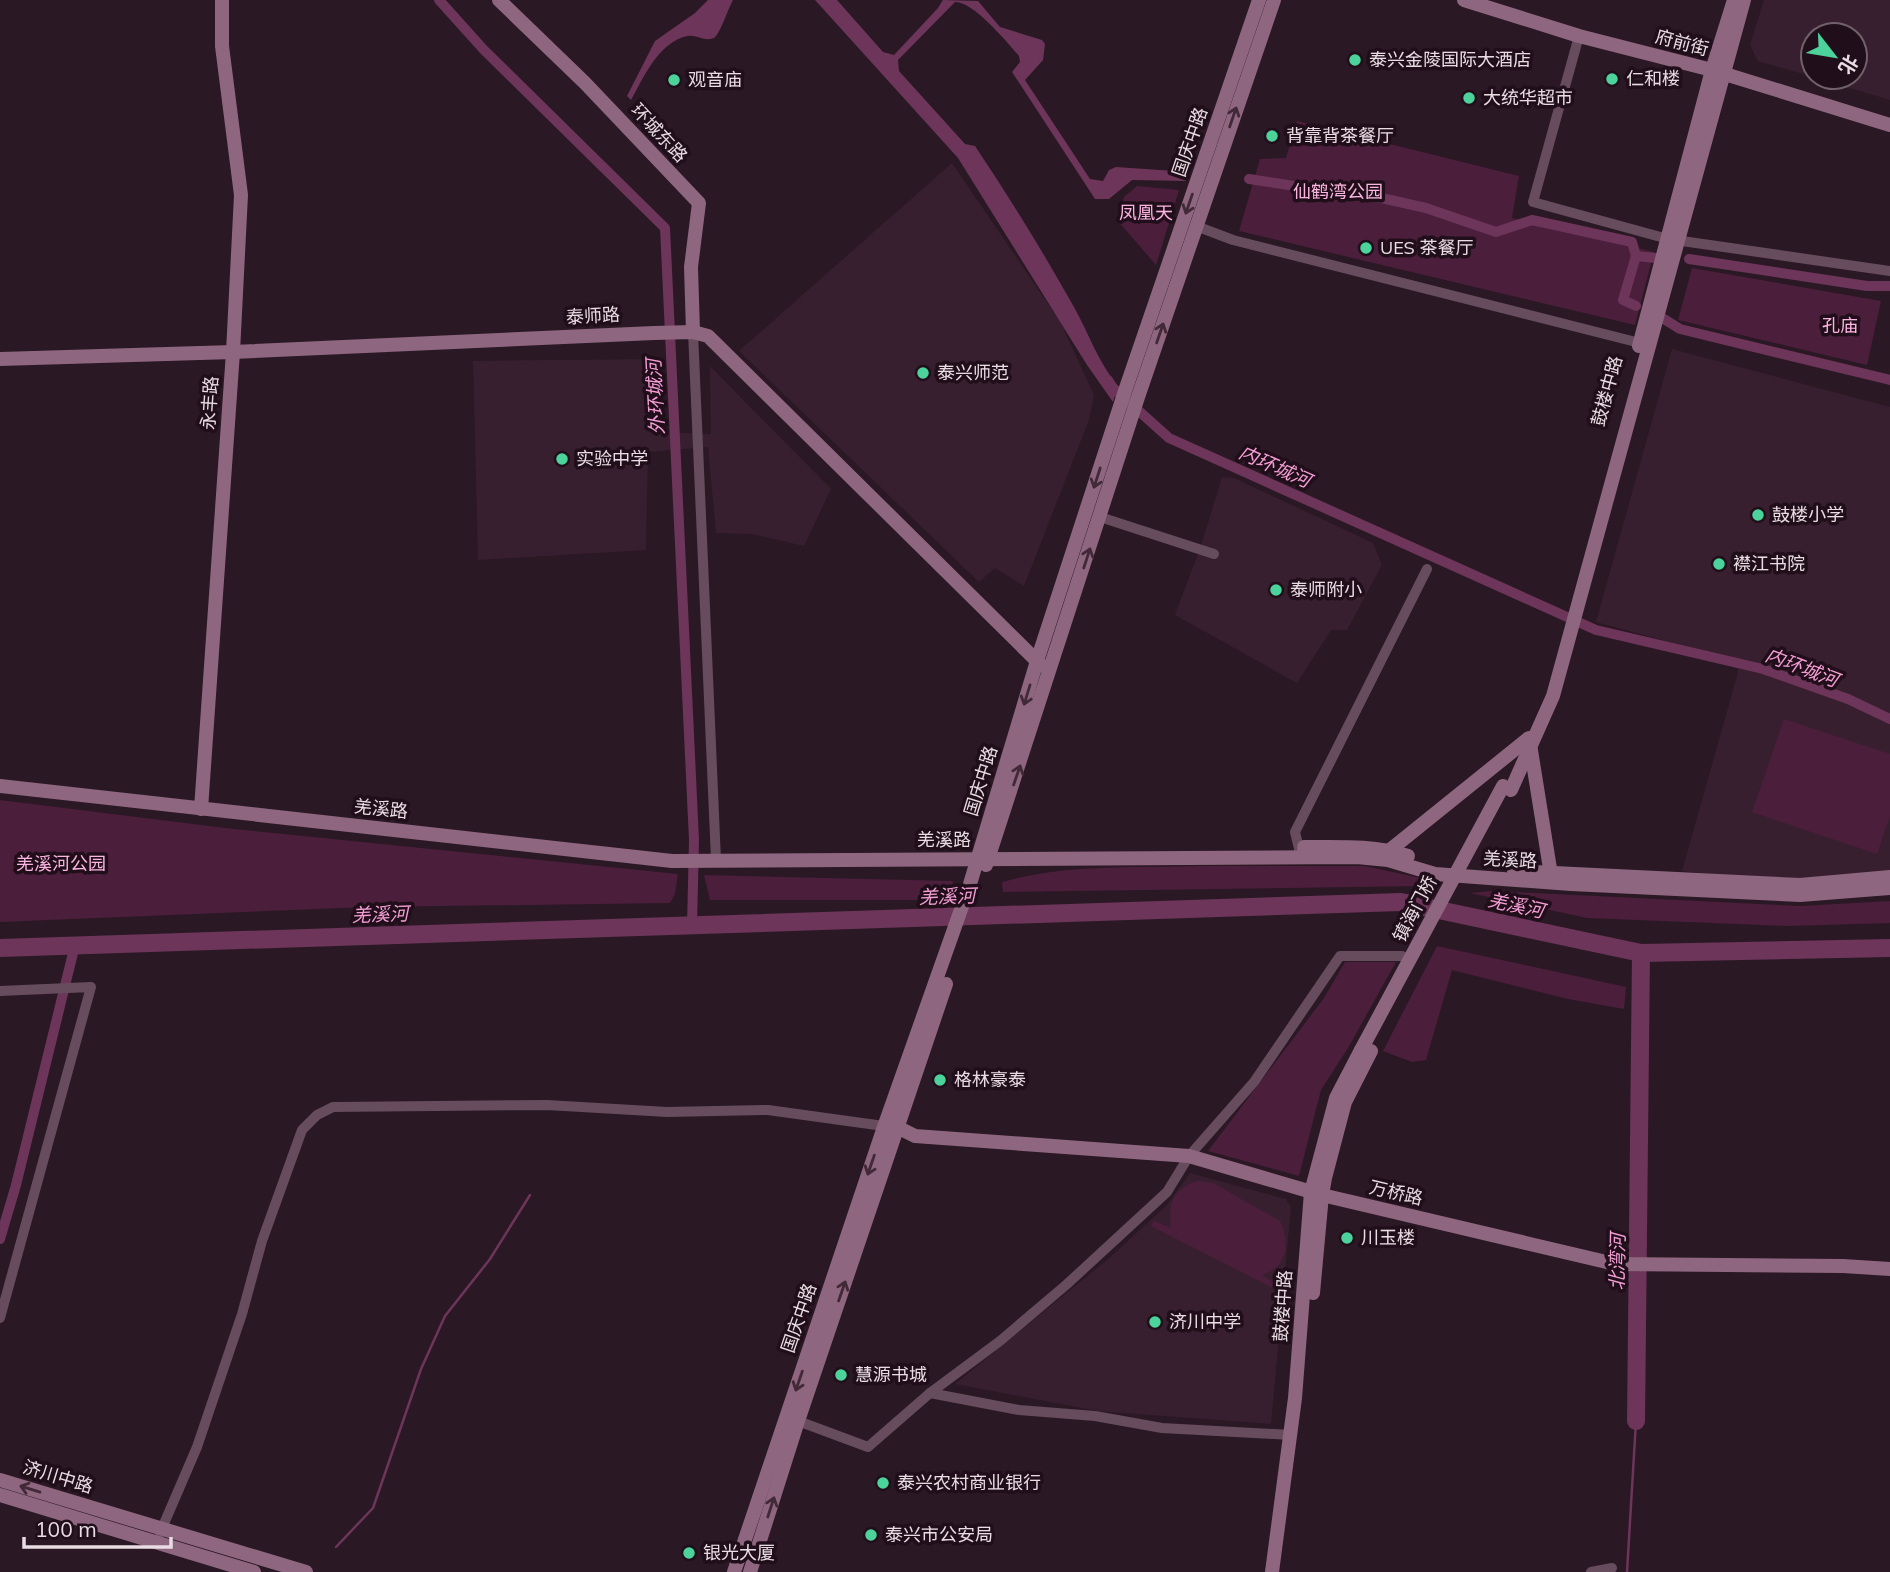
<svg xmlns="http://www.w3.org/2000/svg" width="1890" height="1572" font-family="Mulish,'Noto Sans SC',sans-serif">
	<style>
		.built { fill: #381f2f }
		.green { fill: #4b1e3c }
		.water { fill: #6d355a }
		.lines { fill: none; stroke-linecap: round; stroke-linejoin: round }
		.stream { stroke: #6d355a; stroke-width: 2.5 }
		.canal { stroke: #6d355a; stroke-width: 10 }
		.river { stroke: #6d355a; stroke-width: 18 }
		.street { stroke: #664c5c; stroke-width: 10 }
		.secondary { stroke: #8f667f; stroke-width: 14 }
		.secondary-bridge { stroke: #8f667f; stroke-width: 14 }
		.oneway { stroke: #412938 }
		.poi-dot { fill: #4cd39b; stroke: #200f1a; stroke-width: 2.5 }
		.labels { text-anchor: middle; stroke-width: 7; stroke-linejoin: round; paint-order: stroke }
		.street-label { font-size: 18px; fill: #e9dce3; stroke: #200f1a }
		.poi-label { font-size: 18px; fill: #e9dce3; stroke: #200f1a; text-anchor: start }
		.park-label { font-size: 18px; fill: #fcb5e1; stroke: #200f1a }
		.water-label { font-size: 19px; font-style: italic; fill: #f59ed5; stroke: #200f1a }
	</style>
	<rect width="100%" height="100%" fill="#2a1824"/>
	<g class="built">
		<polygon points="1764,0 1890,0 1890,100 1813,77 1855,77 1855,35 1813,35 1813,77 1758,61 1750,45"/>
		<polygon points="952,163 1061,323 1094,395 1089,420 1024,586 995,568 979,582 739,351"/>
		<polygon points="1672,349 1890,407 1890,875 1794,882 1682,871 1737,676 1739,661 1596,622"/>
		<polygon points="656,359 655,432 711,434 710,366 831,489 804,546 752,534 716,533 708,447 648,452 646,550 478,560 473,361"/>
		<polygon points="1222,477 1234,478 1373,543 1382,565 1347,630 1331,630 1297,683 1175,615 1202,543"/>
		<polygon points="1190,1173 1286,1199 1291,1207 1271,1424 1098,1411 955,1384 1107,1260 1167,1205"/>
	</g>
	<g class="green">
		<polygon points="1297,121 1519,176 1512,218 1654,252 1635,325 1239,231 1260,159 1286,158"/>
		<polygon points="1137,186 1179,190 1156,265 1118,221 1124,197"/>
		<polygon points="1692,268 1881,301 1867,365 1678,320"/>
		<polygon points="1784,719 1890,754 1890,816 1877,854 1752,812"/>
		<polygon points="0,800 225,828 678,874 675,894 670,903 367,907 0,922"/>
		<path d="M1199 866H1364L1421 878 1423 886 1003 892 1002 882C1065 864 1134 868 1199 866Z"/>
		<polygon points="704,875 953,881 951,900 710,900"/>
		<polygon points="1492,891 1800,906 1890,901 1890,923 1788,926 1587,918 1470,893"/>
		<polygon points="1437,946 1626,987 1624,1009 1568,999 1452,970 1426,1060 1412,1062 1383,1051"/>
		<polygon points="1345,962 1396,962 1348,1048 1321,1090 1299,1176 1208,1151 1324,998"/>
		<path d="M1197 1181 1213 1183 1280 1221C1291 1243 1287 1268 1262 1275L1282 1288 1281 1292 1151 1226 1154 1221 1171 1228C1168 1205 1172 1189 1197 1181Z"/>
	</g>
	<g class="water">
		<path d="M708 0H733C729 7 719 36 714 38 705 42 696 34 687 36 658 43 644 77 631 100L627 96 655 41 695 13Z"/>
		<path d="M815 0H837L883 52 894 55 938 8 943 0 978 1 1000 27 1042 40 1045 44 1043 60 1025 80 1090 179 1103 181 1109 170 1116 167 1189 172 1186 181 1132 180 1109 199H1095L1012 72 1020 62 1019 56C1007 42 973 1 955 2L898 60 899 71 965 144 975 146C1010 198 1043 252 1074 307 1089 334 1098 362 1118 386L1113 402 1087 365 958 158Z"/>
	</g>
	<g class="lines">
		<g class="stream">
			<polyline points="336,1547 373,1508 421,1369 445,1316 490,1259 530,1195"/>
			<polyline points="1627,1572 1636,1421"/>
		</g>
		<g class="canal">
			<polyline points="439,0 484,50 665,228 694,840 692,926"/>
			<polyline points="1249,179 1354,195 1368,195 1426,208 1496,232 1532,220 1632,242 1636,256 1623,300 1636,306"/>
			<polyline points="1636,256 1656,258"/>
			<polyline points="1689,259 1867,286 1890,286"/>
			<polyline points="1664,319 1680,329 1890,380"/>
			<polyline points="1108,380 1112,387 1169,438 1596,630 1763,669 1848,699 1890,719"/>
			<polyline points="0,1239 16,1185 75,945"/>
		</g>
		<g class="river">
			<polyline points="0,948 1401,902 1641,953 1890,948"/>
			<polyline points="1636,1421 1641,953"/>
		</g>
		<g class="street">
			<polyline points="1579,36 1533,202 1668,239 1890,271"/>
			<polyline points="1196,226 1233,240 1640,343"/>
			<polyline points="693,332 716,860"/>
			<polyline points="1100,517 1214,554"/>
			<polyline points="1301,857 1295,832 1427,569"/>
			<polyline points="0,991 91,987 0,1318"/>
			<polyline points="930,1393 1019,1410 1095,1416 1162,1428 1291,1435"/>
			<polyline points="798,1421 868,1447 930,1393 1000,1341 1066,1285 1167,1192 1189,1156 1254,1082 1340,956 1402,956"/>
			<polyline points="160,1533 197,1447 242,1314 262,1241 302,1130 317,1115 333,1107 547,1105 667,1112 768,1110 891,1127"/>
			<polyline points="1591,1572 1612,1568"/>
		</g>
		<g class="secondary">
			<polyline points="499,0 585,83 699,203 691,267 693,332"/>
			<polyline points="1464,0 1579,36 1712,70 1890,125"/>
			<polyline points="1639,346 1712,70 1734,0"/>
			<polyline points="0,359 233,352 654,333 693,332 708,336 1041,665"/>
			<polyline points="0,786 672,861 1357,857 1388,860 1435,874 1571,884 1800,895 1890,888"/>
			<polyline points="1511,790 1553,696 1744,0"/>
			<polyline points="201,809 233,352 241,195 222,46 222,0"/>
			<path d="M1304 847C1339 847 1374 845 1408 856"/>
			<polyline points="1389,857 1390,850 1529,738 1552,881"/>
			<polyline points="986,865 1138,397 1274,0"/>
			<polyline points="1514,871 1800,885 1890,877"/>
			<polyline points="897,1127 915,1136 1189,1156 1322,1195 1615,1264 1843,1266 1890,1269"/>
			<polyline points="1313,1293 1322,1195 1325,1178 1345,1102 1371,1051"/>
			<polyline points="0,1480 306,1572"/>
			<polyline points="0,1495 254,1572"/>
			<polyline points="734,1572 884,1127 970,884 1037,661 1126,388 1259,0"/>
			<polyline points="750,1572 798,1421 946,984"/>
			<polyline points="1272,1572 1295,1398 1311,1192 1336,1098 1361,1050"/>
		</g>
		<polyline class="secondary-bridge" points="1361,1050 1503,786"/>
	</g>
	<defs><path id="oneway-shaft" d="M-6 0H5M1.5-3L5.5 0L1.5 3" fill="none" stroke-width="1.6" stroke-linecap="round" stroke-linejoin="round" transform="scale(1.75)"/></defs>
	<g class="oneway">
		<use href="#oneway-shaft" transform="translate(1233 117) rotate(-71)"/>
		<use href="#oneway-shaft" transform="translate(1189 204) rotate(109)"/>
		<use href="#oneway-shaft" transform="translate(1160 333) rotate(-71)"/>
		<use href="#oneway-shaft" transform="translate(1097 478) rotate(108)"/>
		<use href="#oneway-shaft" transform="translate(1087 558) rotate(-72)"/>
		<use href="#oneway-shaft" transform="translate(1027 695) rotate(107)"/>
		<use href="#oneway-shaft" transform="translate(1017 775) rotate(-71)"/>
		<use href="#oneway-shaft" transform="translate(871 1165) rotate(109)"/>
		<use href="#oneway-shaft" transform="translate(842 1291) rotate(-71)"/>
		<use href="#oneway-shaft" transform="translate(799 1381) rotate(109)"/>
		<use href="#oneway-shaft" transform="translate(30 1489) rotate(-163)"/>
		<use href="#oneway-shaft" transform="translate(771 1507) rotate(-72)"/>
	</g>
	<g class="poi-dot">
		<circle cx="1355" cy="60" r="7"/>
		<circle cx="1612" cy="79" r="7"/>
		<circle cx="674" cy="80" r="7"/>
		<circle cx="1469" cy="98" r="7"/>
		<circle cx="1272" cy="136" r="7"/>
		<circle cx="1366" cy="248" r="7"/>
		<circle cx="923" cy="373" r="7"/>
		<circle cx="562" cy="459" r="7"/>
		<circle cx="1758" cy="515" r="7"/>
		<circle cx="1719" cy="564" r="7"/>
		<circle cx="1276" cy="590" r="7"/>
		<circle cx="940" cy="1080" r="7"/>
		<circle cx="1347" cy="1238" r="7"/>
		<circle cx="1155" cy="1322" r="7"/>
		<circle cx="841" cy="1375" r="7"/>
		<circle cx="883" cy="1483" r="7"/>
		<circle cx="871" cy="1535" r="7"/>
		<circle cx="689" cy="1553" r="7"/>
	</g>
	<g class="labels">
		<g class="street-label">
			<text transform="translate(1682 43) rotate(15)" y="6">府前街</text>
			<text transform="translate(659 133) rotate(47)" y="6">环城东路</text>
			<text transform="translate(1190 142) rotate(-71)" y="6">国庆中路</text>
			<text transform="translate(593 316) rotate(-3)" y="6">泰师路</text>
			<text transform="translate(1607 391) rotate(-75)" y="6">鼓楼中路</text>
			<text transform="translate(210 403) rotate(-86)" y="6">永丰路</text>
			<text transform="translate(981 781) rotate(-73)" y="6">国庆中路</text>
			<text transform="translate(381 809) rotate(6)" y="6">羌溪路</text>
			<text x="944" y="846">羌溪路</text>
			<text transform="translate(1510 860) rotate(3)" y="6">羌溪路</text>
			<text transform="translate(1415 909) rotate(-62)" y="6">镇海门桥</text>
			<text transform="translate(1396 1193) rotate(13)" y="6">万桥路</text>
			<text transform="translate(1283 1306) rotate(-86)" y="6">鼓楼中路</text>
			<text transform="translate(799 1318) rotate(-71)" y="6">国庆中路</text>
			<text transform="translate(58 1477) rotate(17)" y="6">济川中路</text>
		</g>
		<g class="poi-label">
			<text x="1369" y="66">泰兴金陵国际大酒店</text>
			<text x="1626" y="85">仁和楼</text>
			<text x="688" y="86">观音庙</text>
			<text x="1483" y="104">大统华超市</text>
			<text x="1286" y="142">背靠背茶餐厅</text>
			<text x="1380" y="254">UES 茶餐厅</text>
			<text x="937" y="379">泰兴师范</text>
			<text x="576" y="465">实验中学</text>
			<text x="1772" y="521">鼓楼小学</text>
			<text x="1733" y="570">襟江书院</text>
			<text x="1290" y="596">泰师附小</text>
			<text x="954" y="1086">格林豪泰</text>
			<text x="1361" y="1244">川玉楼</text>
			<text x="1169" y="1328">济川中学</text>
			<text x="855" y="1381">慧源书城</text>
			<text x="897" y="1489">泰兴农村商业银行</text>
			<text x="885" y="1541">泰兴市公安局</text>
			<text x="703" y="1559">银光大厦</text>
		</g>
		<g class="park-label">
			<text x="1338" y="198">仙鹤湾公园</text>
			<text x="1146" y="219">凤凰天</text>
			<text x="1840" y="332">孔庙</text>
			<text x="61" y="870">羌溪河公园</text>
		</g>
		<g class="water-label">
			<text transform="translate(655 397) rotate(-93)" y="7">外环城河</text>
			<text transform="translate(1275 466) rotate(24)" y="7">内环城河</text>
			<text transform="translate(1802 667) rotate(21)" y="7">内环城河</text>
			<text transform="translate(947 896) rotate(-2)" y="7">羌溪河</text>
			<text transform="translate(1516 905) rotate(12)" y="7">羌溪河</text>
			<text transform="translate(380 914) rotate(-2)" y="7">羌溪河</text>
			<text transform="translate(1617 1262) rotate(-89)" y="7">北湾河</text>
		</g>
	</g>
	<g transform="translate(1834 56) rotate(121)"><circle r="33" fill="#200f1a" stroke="#70616a" stroke-width="2"/>
	<path d="M0-5L12 26L0 18L-12 26Z" fill="#4cd39b"/>
	<text y="-10" font-size="19" font-weight="bold" text-anchor="middle" fill="#e9dce3">北</text>
	</g>
	<path d="M24 1537v10h147v-10" fill="none" stroke="#e9dce3" stroke-width="3.5"/>
	<text x="35" y="1537" font-size="21" fill="#e9dce3" stroke="#200f1a" stroke-width="5" paint-order="stroke">100 m</text>
</svg>
